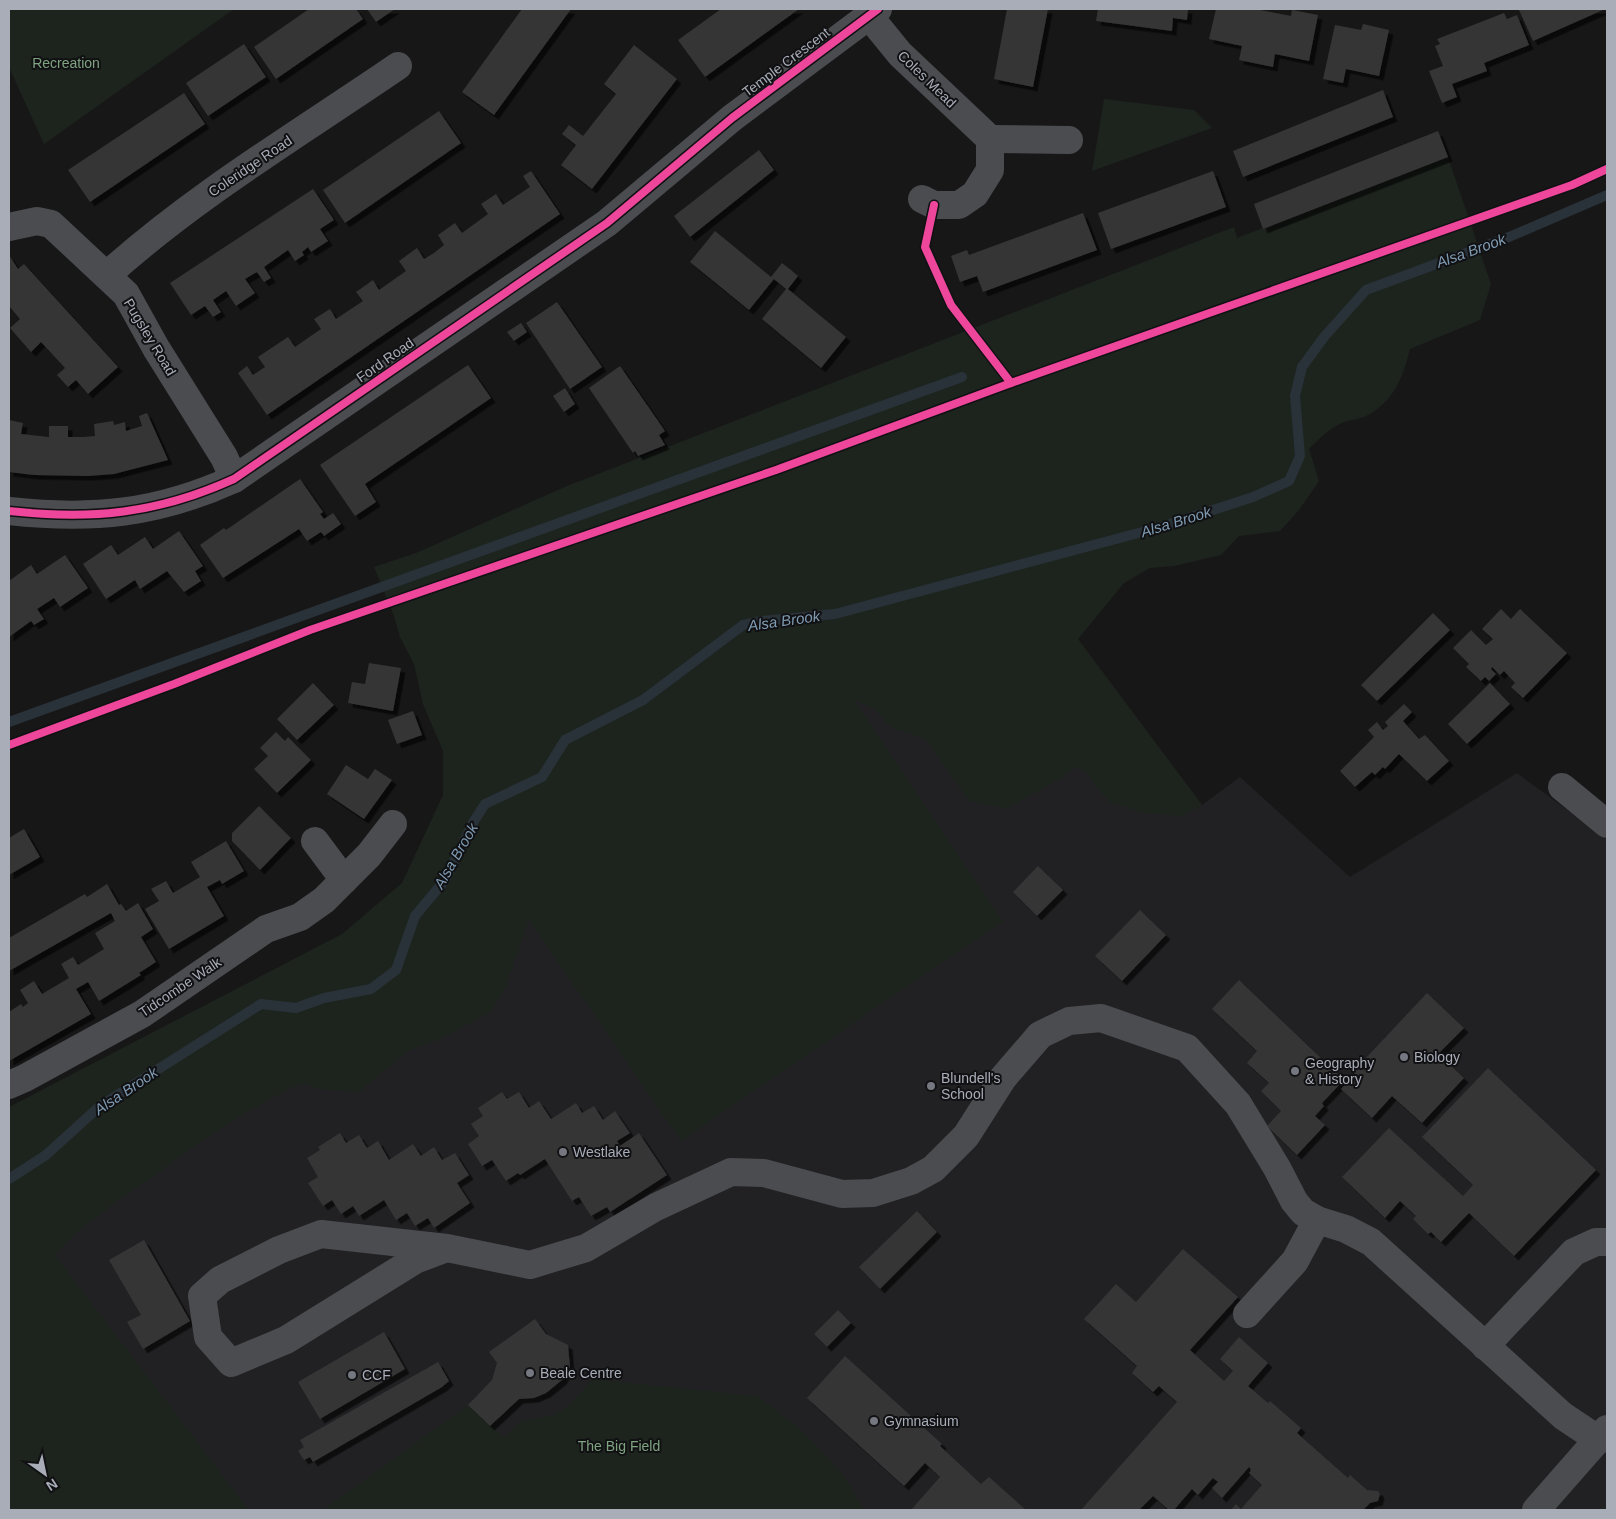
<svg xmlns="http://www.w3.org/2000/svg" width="1616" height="1519" font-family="Arial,sans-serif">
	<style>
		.built { fill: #212123 }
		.green { fill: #1d241e }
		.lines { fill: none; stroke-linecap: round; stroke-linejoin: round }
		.stream { stroke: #2a3239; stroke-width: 10 }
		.building { fill: #353536; filter: url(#shadow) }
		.minor { stroke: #4b4c50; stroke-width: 28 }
		.cycleway-casing { stroke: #111113; stroke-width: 11 }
		.cycleway { stroke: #ed469a; stroke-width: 8 }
		.poi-dot { fill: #757880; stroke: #111113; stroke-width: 2 }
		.labels { text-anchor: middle; stroke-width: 4; stroke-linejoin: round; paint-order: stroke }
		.street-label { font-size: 14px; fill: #a8adb8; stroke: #111113 }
		.park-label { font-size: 14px; fill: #7fa381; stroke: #111113 }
		.poi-label { font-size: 14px; fill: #a8adb8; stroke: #111113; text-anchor: start }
		.water-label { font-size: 15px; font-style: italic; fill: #7f9bb3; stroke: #111113 }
	</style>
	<defs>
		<filter id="shadow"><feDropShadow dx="4.5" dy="4.5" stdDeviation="0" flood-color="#0009"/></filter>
	</defs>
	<rect width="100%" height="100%" fill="#171717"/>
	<polygon class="built" points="1030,575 1202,805 1240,777 1350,877 1517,773 1607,839 1607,1510 230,1510 238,1499 36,1231"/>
	<g class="green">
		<polygon points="9,9 234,9 44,144 9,67"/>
		<polygon points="1104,99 1194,110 1212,128 1092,171"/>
		<path d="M1448 157 1491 284 1480 320 1410 349C1403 377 1394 401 1368 415 1360 420 1350 419 1342 423 1328 429 1319 439 1309 449L1319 481 1299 510 1280 531 1239 536 1221 555 1174 566 1150 568 1124 583 1078 639 1202 805 1182 816 1144 813 1108 801 1084 770 1074 768 1063 777 1006 809 969 801 926 739 892 728 874 709 853 699 1003 921 681 1141 529 920 505 988 491 1012 440 1039 408 1051 359 1092 319 1089 302 1083C245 1109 194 1146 144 1183 112 1205 80 1226 55 1255L249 1510H9V1107L342 934 402 883 443 795V751L423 704 414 664 400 637 394 616 374 567 416 553 567 486 1234 227 1237 238Z"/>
		<polygon points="592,1379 757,1396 800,1429 843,1474 864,1510 323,1510 468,1405 504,1438 522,1421 554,1415 572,1403"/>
	</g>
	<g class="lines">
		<g class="stream">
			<polyline points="9,722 962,377"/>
			<polyline points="9,1179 46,1155 100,1106 261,1004 296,1008 324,998 371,989 396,970 415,916 445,880 474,821 485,804 542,777 565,740 643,700 743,625 761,621 835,614 1161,527 1253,497 1289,481 1300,456 1295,396 1302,367 1324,337 1366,290 1509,237 1607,195"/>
		</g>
	</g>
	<g class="building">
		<polygon points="309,9 356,9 363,19 276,79 254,47"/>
		<polygon points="367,9 395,9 376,22"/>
		<polygon points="522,9 571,9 494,115 462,92"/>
		<polygon points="721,9 799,9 705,77 678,40"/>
		<polygon points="1007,9 1048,9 1033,87 994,79"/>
		<polygon points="1098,9 1188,9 1187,20 1173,18 1172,31 1096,21"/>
		<polygon points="1216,9 1255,9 1291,16 1292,10 1318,15 1309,61 1275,54 1273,67 1239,60 1242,46 1209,39"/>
		<polygon points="1521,9 1605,9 1533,41 1519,10"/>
		<polygon points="1504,13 1507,19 1517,15 1529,45 1484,63 1487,71 1452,84 1457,97 1442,103 1429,71 1443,66 1435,46 1440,44 1437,39"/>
		<polygon points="1363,24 1389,30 1379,76 1346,69 1343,83 1323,79 1335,25 1361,30"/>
		<polygon points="244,44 266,77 208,116 186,83"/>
		<polygon points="634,45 677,79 592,189 561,165 576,145 562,134 569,125 583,136 616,94 604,84"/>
		<polygon points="1383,90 1393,117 1243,177 1233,151"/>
		<polygon points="184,93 205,124 90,202 68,170"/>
		<polygon points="439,111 461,143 345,223 323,190"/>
		<polygon points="1438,131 1448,157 1263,229 1254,204"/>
		<polygon points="759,150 774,170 690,237 674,216"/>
		<polygon points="531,171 560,214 267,415 238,373 247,366 253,375 265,367 258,357 288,337 295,347 321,329 314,319 330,309 336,319 363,301 356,292 373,280 379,290 406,271 399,261 417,248 424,259 434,253 444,245 438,235 455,223 462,233 488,214 481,204 496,194 503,205 530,187 523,176"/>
		<polygon points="1213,171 1226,207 1111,249 1098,213"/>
		<polygon points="313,189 334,220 320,229 328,241 311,252 308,247 302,252 304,255 295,261 288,250 264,267 271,278 264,282 257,272 245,279 255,293 236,306 226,291 213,300 221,312 213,317 205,306 191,315 170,283"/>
		<polygon points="1083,213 1097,250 983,292 977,276 960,282 951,256 967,250 969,255"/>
		<polygon points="715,231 771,277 782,263 791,270 798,276 788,289 846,337 821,368 762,319 786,289 774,279 749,310 690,262"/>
		<polygon points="9,255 18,269 24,264 118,367 88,394 76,380 68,387 57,375 65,368 41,342 31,352 10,328 20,319 9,306"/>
		<polygon points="557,302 602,367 570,389 526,323"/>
		<polygon points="521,323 527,332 514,341 507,332"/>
		<polygon points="468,365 491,398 365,484 376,502 355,516 320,465"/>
		<polygon points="620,366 665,431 659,435 665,445 638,456 635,451 633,453 589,388"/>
		<polygon points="565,388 575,404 564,412 553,396"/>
		<polygon points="147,413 168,460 114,474 88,476 34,475 9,472 9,420 23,423 21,434 49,437 49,426 68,426 68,437 83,437 95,436 94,424 113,421 114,425 125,422 126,431 142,426 139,416"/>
		<polygon points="300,479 323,512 320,514 324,519 333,513 341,524 324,536 321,532 307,541 299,529 223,578 200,545 224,528 226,530"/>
		<polygon points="179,531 203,566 195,571 201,581 184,592 167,571 140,589 135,580 106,599 83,564 111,545 118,555 145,537 153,549"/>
		<polygon points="65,555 88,588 60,607 54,598 37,609 44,619 34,625 31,621 9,637 9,581 31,565 37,574"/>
		<polygon points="1501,609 1511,619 1520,609 1567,653 1523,698 1511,687 1515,683 1504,671 1500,675 1492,667 1491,669 1496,674 1489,681 1485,677 1481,681 1466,667 1469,664 1453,648 1471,630 1486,645 1493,639 1482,629"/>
		<polygon points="1433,613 1450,630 1377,701 1361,685"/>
		<polygon points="369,663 401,668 393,711 348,703 352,682 365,684"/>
		<polygon points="313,683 334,705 297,740 277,719"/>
		<polygon points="1490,683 1510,704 1467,744 1448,724"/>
		<polygon points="1404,704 1412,712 1403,721 1419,739 1425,735 1449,761 1427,781 1399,754 1385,769 1383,767 1375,775 1372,772 1355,787 1340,771 1374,737 1368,730 1377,722 1383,730 1388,726 1385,722"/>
		<polygon points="413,711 422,735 397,744 388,720"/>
		<polygon points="276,732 285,741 288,737 311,760 277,793 254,769 268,756 260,748"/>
		<polygon points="346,765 368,779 375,769 392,780 364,819 327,794"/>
		<polygon points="259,806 291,838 260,870 232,841 232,833"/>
		<polygon points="24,829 40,857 9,875 9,838"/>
		<polygon points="226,841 244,871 222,884 220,880 207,887 224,916 169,949 145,909 159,901 151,889 166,881 173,893 200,877 191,862"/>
		<polygon points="1038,866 1063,890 1037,916 1013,892"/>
		<polygon points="107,884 119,905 121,904 126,911 138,903 153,929 141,937 156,962 139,973 141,975 99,1001 88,982 76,989 91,1014 9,1061 9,1012 21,1004 23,1007 28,1003 20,990 34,981 42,994 69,978 61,964 73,957 78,965 104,949 95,933 115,921 111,913 9,971 9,938 85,894 87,897"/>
		<polygon points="1140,910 1166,935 1122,981 1095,956"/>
		<polygon points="1239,980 1344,1080 1322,1103 1324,1106 1315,1116 1325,1125 1297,1155 1267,1126 1281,1111 1261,1091 1269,1083 1247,1063 1257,1051 1212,1009"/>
		<polygon points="1427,993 1464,1028 1438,1054 1464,1078 1422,1123 1392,1096 1372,1118 1341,1089 1355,1074 1348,1068 1360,1055 1365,1059"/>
		<polygon points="1488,1068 1596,1170 1514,1256 1469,1213 1441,1242 1431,1232 1428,1234 1413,1219 1416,1216 1400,1201 1385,1218 1342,1177 1389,1128 1463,1196 1473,1185 1422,1137"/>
		<polygon points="502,1092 507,1099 519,1092 529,1108 539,1101 551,1119 576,1103 582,1113 594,1106 603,1120 615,1111 630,1133 617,1141 620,1146 639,1133 667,1175 610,1212 607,1207 591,1216 579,1197 572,1201 545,1159 520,1175 518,1173 506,1181 492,1160 482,1166 468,1144 479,1136 471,1124 483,1116 478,1108"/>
		<polygon points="340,1133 346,1143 359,1135 367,1148 378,1141 389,1160 413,1144 421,1156 434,1147 442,1160 455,1153 469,1175 457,1183 470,1203 434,1228 428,1218 415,1226 407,1213 396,1220 384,1200 359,1216 353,1206 341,1214 332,1200 323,1206 308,1183 318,1177 307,1158 320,1150 318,1147"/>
		<polygon points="917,1211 937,1232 880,1289 859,1267"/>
		<polygon points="144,1240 190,1321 143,1349 127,1322 141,1315 109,1260"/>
		<polygon points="1183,1249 1238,1297 1190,1350 1224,1381 1233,1371 1220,1359 1239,1337 1268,1363 1248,1386 1268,1403 1270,1401 1301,1428 1297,1433 1348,1478 1350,1475 1367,1490 1378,1491 1380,1494 1378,1501 1370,1503 1363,1510 1231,1510 1236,1504 1241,1509 1262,1485 1249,1473 1251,1470 1249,1467 1222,1498 1212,1488 1218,1482 1213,1478 1198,1495 1192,1489 1174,1510 1169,1510 1153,1496 1139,1510 1081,1510 1177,1402 1159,1386 1153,1392 1132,1373 1137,1366 1084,1319 1116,1284 1136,1302"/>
		<polygon points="838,1310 851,1323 827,1347 814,1334"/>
		<polygon points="535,1319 546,1334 568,1345 570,1367 562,1380 546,1393 534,1398 519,1399 490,1426 468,1405 492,1380 497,1363 489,1352"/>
		<polygon points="384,1332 405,1369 320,1419 298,1382"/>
		<polygon points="845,1356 942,1444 940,1446 981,1484 989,1477 1026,1510 911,1510 940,1477 925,1463 904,1486 807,1398"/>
		<polygon points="438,1362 449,1381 442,1387 313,1462 310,1457 304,1460 298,1451 304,1447 300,1440"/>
	</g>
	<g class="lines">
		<g class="minor">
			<polyline points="869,16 900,54 990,139 990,170 975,194 959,205 934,205 922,199"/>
			<polyline points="990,139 1069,140"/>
			<polyline points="9,227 37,221 51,224 126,294 156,348 224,457 234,479"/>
			<path d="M107 275C196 195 300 133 398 66"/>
			<path d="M9 511C92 520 157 514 234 479L607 223 732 118 878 9"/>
			<polyline points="1562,787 1607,824"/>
			<polyline points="344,880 369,855 393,824"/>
			<polyline points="9,1085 25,1078 142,1014 266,929 300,917 324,900 344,880 315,841"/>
			<polyline points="447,1248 415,1260 286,1340 231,1363 208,1337 202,1296 220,1280 279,1250 321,1234 447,1248 530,1265 586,1248 656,1207 731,1172 764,1173 842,1194 873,1193 911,1181 933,1169 966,1136 1003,1078 1040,1035 1069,1021 1101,1018 1187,1048 1238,1104 1277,1168 1294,1201 1303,1212 1317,1220 1346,1229 1371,1242 1563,1416 1599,1440"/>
			<polyline points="1247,1314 1295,1261 1317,1220"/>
			<polyline points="1485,1346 1574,1252 1596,1242 1607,1242"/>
			<polyline points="1536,1510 1607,1429"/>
		</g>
		<g class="cycleway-casing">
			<g id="cycleway">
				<polyline points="934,205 925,247 951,305 1011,383"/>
				<path d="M9 511C92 520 157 514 234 479L607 223 732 118 878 9"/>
				<polyline points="9,745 174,684 310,630 776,470 1011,383 1572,185 1607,169"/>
			</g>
		</g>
		<use href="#cycleway" class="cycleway"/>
	</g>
	<g class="poi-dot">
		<circle cx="1404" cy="1057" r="5"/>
		<circle cx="1295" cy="1071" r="5"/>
		<circle cx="931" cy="1086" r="5"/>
		<circle cx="563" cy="1152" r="5"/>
		<circle cx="530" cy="1373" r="5"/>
		<circle cx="352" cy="1375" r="5"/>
		<circle cx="874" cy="1421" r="5"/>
	</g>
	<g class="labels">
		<g class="street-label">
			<text transform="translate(786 62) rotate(-37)" y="5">Temple Crescent</text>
			<text transform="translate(927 79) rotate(44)" y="5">Coles Mead</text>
			<text transform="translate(250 166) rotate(-34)" y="5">Coleridge Road</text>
			<text transform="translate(150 337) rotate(59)" y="5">Pugsley Road</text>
			<text transform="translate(385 360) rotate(-35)" y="5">Ford Road</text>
			<text transform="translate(180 987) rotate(-34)" y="5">Tidcombe Walk</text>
		</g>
		<g class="park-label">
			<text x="66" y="68">Recreation</text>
			<text x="619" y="1451">The Big Field</text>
		</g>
		<g class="poi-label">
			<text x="1414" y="1062">Biology</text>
			<text x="1305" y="1068">Geography<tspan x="1305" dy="16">&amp; History</tspan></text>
			<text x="941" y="1083">Blundell's<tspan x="941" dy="16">School</tspan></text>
			<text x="573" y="1157">Westlake</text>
			<text x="540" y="1378">Beale Centre</text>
			<text x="362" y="1380">CCF</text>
			<text x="884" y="1426">Gymnasium</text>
		</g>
		<g class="water-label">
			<text transform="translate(1471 251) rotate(-20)" y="5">Alsa Brook</text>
			<text transform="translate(1176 522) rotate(-17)" y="5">Alsa Brook</text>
			<text transform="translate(784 621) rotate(-8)" y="5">Alsa Brook</text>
			<text transform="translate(456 856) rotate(-60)" y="5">Alsa Brook</text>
			<text transform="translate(126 1091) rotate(-34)" y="5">Alsa Brook</text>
		</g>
	</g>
	<rect width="1616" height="1519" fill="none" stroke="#a8adb8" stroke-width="20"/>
	<g transform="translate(45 1474) rotate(147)" stroke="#111113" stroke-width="4" paint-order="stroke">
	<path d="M0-4L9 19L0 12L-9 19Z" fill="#a8adb8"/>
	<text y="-8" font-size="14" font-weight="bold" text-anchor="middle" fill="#a8adb8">N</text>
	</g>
</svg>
